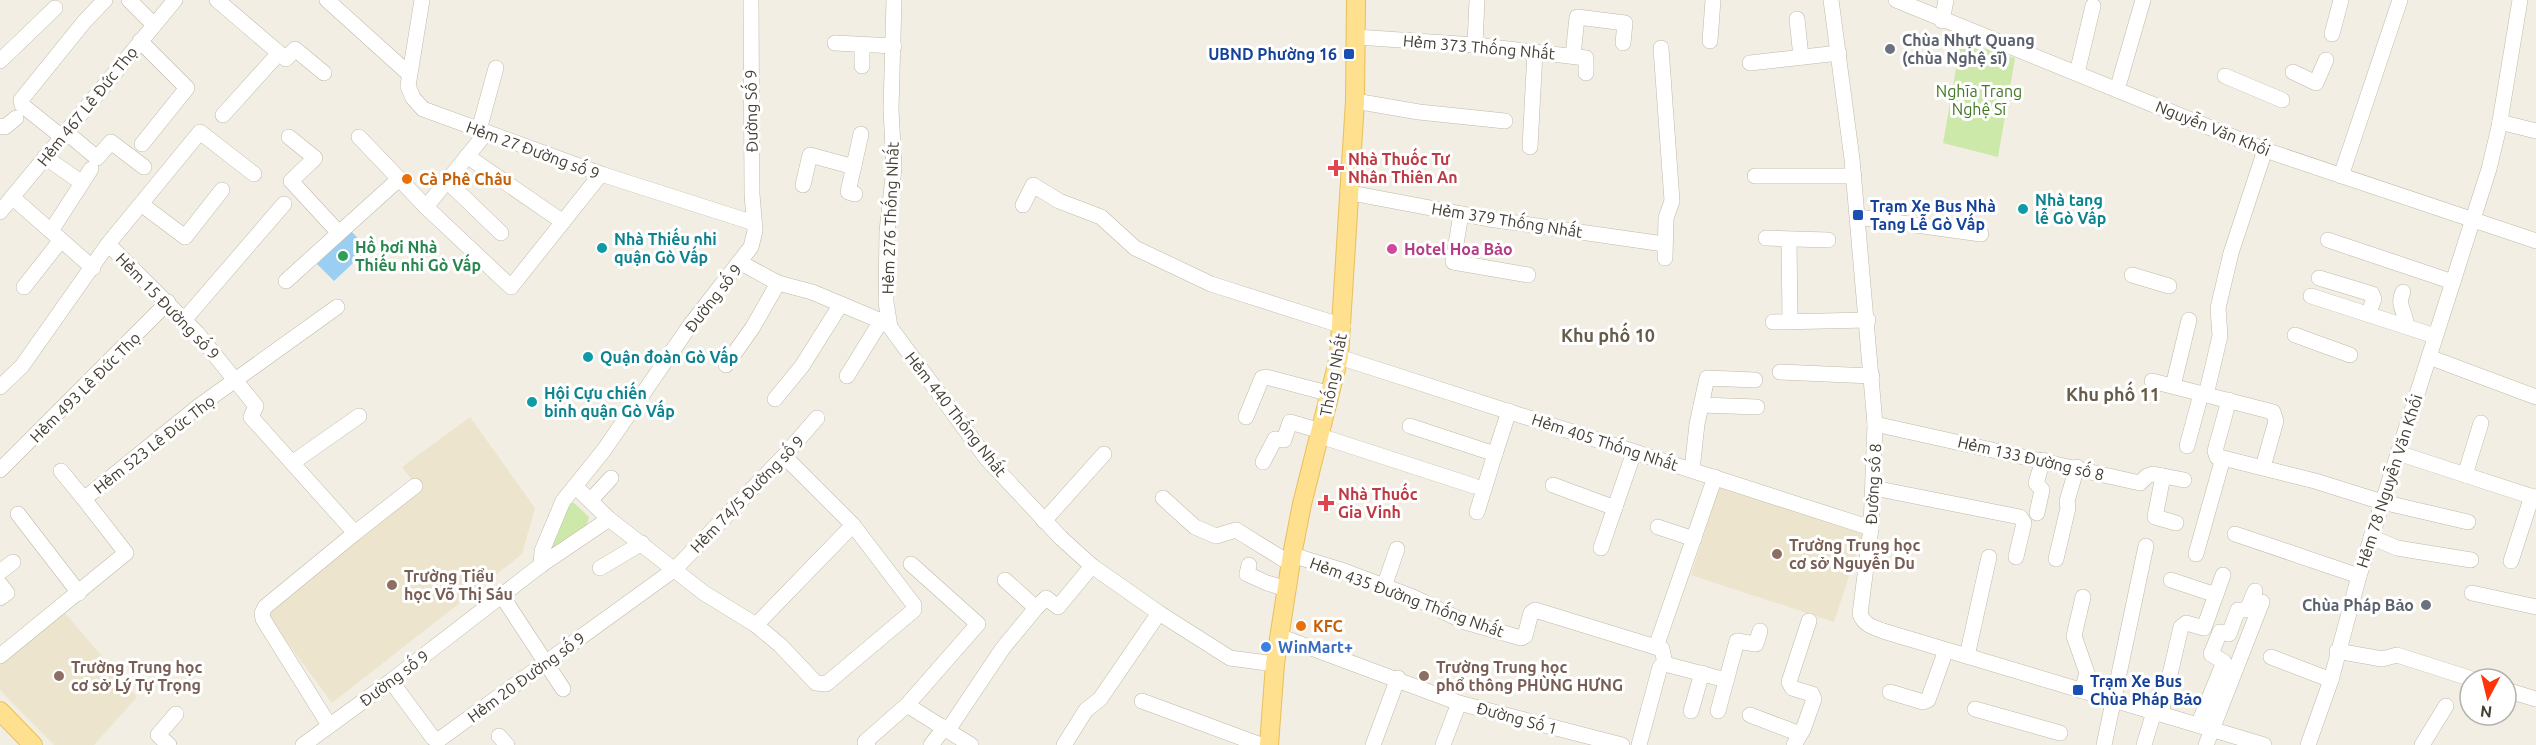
<svg xmlns="http://www.w3.org/2000/svg" width="2536" height="745" font-family="Ubuntu,sans-serif">
	<style>
		.education { fill: #ece4cc }
		.green { fill: #cce9a9 }
		.water { fill: #9bcef3 }
		.lines { fill: none; stroke-linecap: round; stroke-linejoin: round }
		.minor-casing { stroke: #c1b9a8; stroke-width: 16 }
		.major-casing { stroke: #e8bf5b; stroke-width: 20 }
		.minor { stroke: #fff; stroke-width: 15 }
		.major { stroke: #ffe08f; stroke-width: 18 }
		.worship-dot { fill: #6b7280; stroke: #fff; stroke-width: 2 }
		.transit-dot { fill: #1a4fb4; stroke: #fff; stroke-width: 2 }
		.health-dot { fill: #e0444e; stroke: #fff; stroke-width: 2 }
		.food-dot { fill: #e8710a; stroke: #fff; stroke-width: 2 }
		.culture-dot { fill: #0f9aa8; stroke: #fff; stroke-width: 2 }
		.hotel-dot { fill: #d1479c; stroke: #fff; stroke-width: 2 }
		.leisure-dot { fill: #2e9e5b; stroke: #fff; stroke-width: 2 }
		.education-dot { fill: #8d6e63; stroke: #fff; stroke-width: 2 }
		.shop-dot { fill: #3f7fe0; stroke: #fff; stroke-width: 2 }
		.labels { text-anchor: middle; stroke-width: 6; stroke-linejoin: round; paint-order: stroke }
		.worship-label { font-size: 16px; font-weight: bold; fill: #5b616d; stroke: #fff; text-anchor: start }
		.street-label { font-size: 16px; fill: #443e33; stroke: #fff }
		.transit-label { font-size: 16px; font-weight: bold; fill: #164399; stroke: #fff; text-anchor: start }
		.park-label { font-size: 16px; fill: #437824; stroke: #fff }
		.health-label { font-size: 16px; font-weight: bold; fill: #be3a42; stroke: #fff; text-anchor: start }
		.food-label { font-size: 16px; font-weight: bold; fill: #c56008; stroke: #fff; text-anchor: start }
		.culture-label { font-size: 16px; font-weight: bold; fill: #0d838f; stroke: #fff; text-anchor: start }
		.leisure-label { font-size: 16px; font-weight: bold; fill: #27864d; stroke: #fff; text-anchor: start }
		.hotel-label { font-size: 16px; font-weight: bold; fill: #b23c85; stroke: #fff; text-anchor: start }
		.education-label { font-size: 16px; font-weight: bold; fill: #785e54; stroke: #fff; text-anchor: start }
		.shop-label { font-size: 16px; font-weight: bold; fill: #366cbe; stroke: #fff; text-anchor: start }
		.neighbourhood-label { font-size: 18px; font-weight: bold; fill: #675c4a; stroke: #fff }
	</style>
	<rect width="100%" height="100%" fill="#f2eee3"/>
	<g class="education">
		<polygon points="470,417 535,508 522,554 332,703 268,616 270,609 418,488 402,467"/>
		<polygon points="1719,487 1863,533 1834,622 1691,575"/>
		<polygon points="63,611 137,697 94,745 54,745 0,690 0,661"/>
	</g>
	<g class="green">
		<polygon points="1961,41 2015,58 1998,157 1943,143"/>
		<polygon points="568,503 574,503 589,517 586,527 557,548 552,549 550,546"/>
	</g>
	<polygon class="water" points="351,231 368,249 334,281 317,264"/>
	<g class="lines">
		<g class="minor-casing">
			<g id="minor">
				<polyline points="129,0 154,25"/>
				<polyline points="217,0 286,59 295,49 324,73"/>
				<polyline points="327,0 409,74"/>
				<polyline points="422,0 408,86 413,98 423,109 601,174 754,223"/>
				<path d="M1831 0 1852 159 1875 424 1871 528 1860 614C1864 625 1873 627 1883 631L2264 745"/>
				<polyline points="1896,0 2265,150 2536,241"/>
				<polyline points="1797,19 1801,57"/>
				<polyline points="1942,21 1946,0"/>
				<polyline points="2332,34 2341,0"/>
				<polyline points="1356,37 1475,45 1586,58 1586,73"/>
				<polyline points="140,41 187,88 142,144"/>
				<polyline points="1710,41 1713,0"/>
				<polyline points="835,43 894,46"/>
				<polyline points="1475,45 1477,0"/>
				<polyline points="1661,48 1672,201 1666,218 1665,258"/>
				<polyline points="1573,56 1577,17 1625,23 1623,43"/>
				<polyline points="0,61 55,8"/>
				<polyline points="1750,63 1839,53"/>
				<polyline points="862,66 862,46"/>
				<polyline points="2293,72 2316,83 2326,60"/>
				<polyline points="2077,73 2093,6"/>
				<polyline points="2225,76 2282,100"/>
				<polyline points="2117,90 2143,0"/>
				<polyline points="1355,101 1419,112 1505,121"/>
				<polyline points="223,115 279,53"/>
				<polyline points="2500,122 2536,131"/>
				<polyline points="0,126 5,127 16,118"/>
				<polyline points="479,130 496,68"/>
				<polyline points="66,132 97,158 111,142 144,167"/>
				<polyline points="62,137 22,105 21,100 84,22 105,0"/>
				<polyline points="289,137 315,158 291,181 339,233"/>
				<polyline points="359,137 426,207 511,287 601,174"/>
				<polyline points="1530,147 1535,52"/>
				<polyline points="467,156 563,222"/>
				<polyline points="45,157 82,183 91,169"/>
				<polyline points="1755,176 1854,176"/>
				<polyline points="2341,176 2400,0"/>
				<polyline points="447,181 501,233"/>
				<polyline points="803,185 810,155 854,167"/>
				<polyline points="1351,193 1489,219 1664,244"/>
				<polyline points="855,194 848,192 861,134"/>
				<polyline points="12,197 93,268"/>
				<polyline points="141,204 185,237 222,190"/>
				<polyline points="1023,205 1033,185 1059,201 1101,217 1135,248 1211,284 1343,326"/>
				<polyline points="426,207 486,133"/>
				<polyline points="0,212 175,0"/>
				<polyline points="1461,214 1453,262 1528,275"/>
				<polyline points="1858,217 1981,234"/>
				<polyline points="51,231 82,183"/>
				<polyline points="1766,238 1828,240"/>
				<polyline points="1789,240 1790,320"/>
				<polyline points="2328,240 2453,282"/>
				<polyline points="108,244 197,333 256,406 251,417 355,533 265,607 262,613 263,619 329,725"/>
				<polyline points="741,263 778,283 812,292 881,321 890,327 987,459 1061,538 1092,566 1159,613 1230,658 1275,664"/>
				<polyline points="2132,275 2169,286"/>
				<polyline points="2319,278 2372,294 2374,299 2368,314"/>
				<polyline points="286,281 399,179"/>
				<polyline points="24,287 61,240"/>
				<path d="M2403 292C2396 306 2407 313 2406 326"/>
				<polyline points="2311,296 2435,336"/>
				<polyline points="185,319 284,204"/>
				<polyline points="1773,322 1868,320"/>
				<polyline points="890,327 886,302 887,231 894,168 891,109 894,0"/>
				<polyline points="2295,335 2350,355"/>
				<polyline points="1339,357 1871,528"/>
				<polyline points="2429,357 2536,397"/>
				<polyline points="726,365 753,327 778,283"/>
				<polyline points="1780,372 1872,376"/>
				<polyline points="847,376 881,321"/>
				<polyline points="2152,381 2273,412 2276,421 2263,467"/>
				<polyline points="2173,386 2189,320"/>
				<polyline points="0,387 22,366 108,244 200,132 254,174"/>
				<polyline points="2206,395 2220,336 2218,308 2231,253 2265,150"/>
				<polyline points="775,399 802,366 841,304"/>
				<polyline points="1701,405 1757,407"/>
				<polyline points="1246,417 1262,378 1266,377 1331,394"/>
				<polyline points="1875,424 2140,483 2147,476 2153,474 2184,480"/>
				<polyline points="1410,426 1495,454 1509,411"/>
				<polyline points="1320,436 1474,486"/>
				<polyline points="2187,446 2201,394"/>
				<polyline points="2398,453 2536,498"/>
				<polyline points="2223,458 2217,457 2215,451 2229,400"/>
				<polyline points="1263,462 1275,439 1284,440 1290,422 1321,431"/>
				<polyline points="292,463 359,416"/>
				<polyline points="0,470 168,302"/>
				<polyline points="1692,470 1697,424 1707,378 1755,380"/>
				<polyline points="61,471 84,499"/>
				<polyline points="2465,475 2481,423"/>
				<polyline points="2163,476 2155,517 2176,523"/>
				<polyline points="1553,485 1615,508"/>
				<polyline points="1874,488 2020,517 2024,523 2016,557"/>
				<polyline points="1163,498 1195,527 1216,536 1236,530 1291,564"/>
				<polyline points="590,501 611,478"/>
				<polyline points="1477,512 1495,454"/>
				<polyline points="2037,513 2042,490 2036,483 2043,460"/>
				<polyline points="18,514 79,593"/>
				<polyline points="609,519 704,593 756,625 780,645 816,683 826,684 914,610 914,605 853,525 784,456"/>
				<polyline points="1044,521 1104,454"/>
				<polyline points="1658,527 1694,539"/>
				<polyline points="355,533 415,486"/>
				<polyline points="2235,534 2359,576"/>
				<polyline points="2371,537 2397,548 2471,560"/>
				<polyline points="1601,548 1634,452"/>
				<polyline points="2196,554 2223,458 2315,481 2382,502 2468,522"/>
				<polyline points="1292,555 1344,571 1413,597 1465,622 1521,638 1525,636 1531,613 1535,610 1662,649 1665,664"/>
				<polyline points="2056,559 2068,508 2067,501 2077,467"/>
				<polyline points="2511,561 2532,496"/>
				<polyline points="541,565 609,519 575,486"/>
				<polyline points="1249,565 1247,574 1267,583 1287,589"/>
				<polyline points="600,568 642,543"/>
				<polyline points="0,572 13,562"/>
				<polyline points="1005,580 1036,608 1046,598 1058,607 1092,566"/>
				<polyline points="2171,580 2216,595"/>
				<polyline points="0,584 7,593 0,598"/>
				<polyline points="1384,587 1397,549"/>
				<polyline points="2472,593 2536,607"/>
				<polyline points="502,596 563,689"/>
				<polyline points="756,625 853,525"/>
				<polyline points="1279,636 1459,703 1622,745"/>
				<polyline points="1656,647 1715,477"/>
				<polyline points="2337,651 2382,659 2397,655 2472,679"/>
				<polyline points="0,656 126,553 84,499 199,406 337,307"/>
				<polyline points="1967,656 1989,557"/>
				<polyline points="2271,657 2331,680"/>
				<polyline points="391,681 433,738 440,739 675,569 784,456 817,418"/>
				<polyline points="2506,690 2536,699"/>
				<polyline points="2082,691 2087,673 2074,636 2083,597"/>
				<polyline points="1890,692 1923,702 1928,700 1946,650"/>
				<polyline points="1142,701 1261,745"/>
				<polyline points="907,705 971,745"/>
				<polyline points="1975,709 2060,733"/>
				<polyline points="1691,711 1702,673"/>
				<polyline points="1718,711 1737,641 1756,644 1760,631"/>
				<polyline points="2161,713 2181,627 2186,623 2204,628 2223,575"/>
				<polyline points="1750,715 1800,734"/>
				<polyline points="2198,725 2224,662 2211,654 2220,632 2229,634 2238,610 2247,610 2255,591"/>
				<polyline points="948,730 1003,648 1036,608"/>
				<polyline points="499,736 507,745"/>
				<polyline points="169,745 158,735 176,714"/>
				<polyline points="303,745 391,681 541,565 542,551 563,501 604,450 691,324 751,247 755,231 752,194 751,0"/>
				<polyline points="868,745 865,742 907,705 978,624 911,564"/>
				<polyline points="931,745 945,727"/>
				<polyline points="1064,745 1086,710 1100,699 1159,613"/>
				<polyline points="1373,745 1398,678"/>
				<polyline points="1443,745 1459,703"/>
				<polyline points="1639,745 1660,667 1665,664 1726,680"/>
				<polyline points="1794,745 1803,730 1814,699 1812,694 1792,688 1789,682 1809,621"/>
				<polyline points="2104,745 2146,546"/>
				<polyline points="2144,745 2154,712"/>
				<polyline points="2206,745 2262,602"/>
				<polyline points="2308,745 2331,680 2359,576 2489,169 2499,127 2520,0"/>
				<polyline points="2422,745 2446,706"/>
			</g>
		</g>
		<g class="major-casing">
			<g id="major">
				<polyline points="0,711 33,745"/>
				<polyline points="1269,745 1275,664 1292,555 1302,504 1339,357 1355,101 1356,0"/>
			</g>
		</g>
		<use href="#minor" class="minor"/>
		<use href="#major" class="major"/>
	</g>
	<g class="worship-dot">
		<circle cx="1890" cy="49" r="6"/>
		<circle cx="2426" cy="605" r="6"/>
	</g>
	<g class="transit-dot">
		<rect x="1343" y="48" width="12" height="12" rx="3"/>
		<rect x="1852" y="209" width="12" height="12" rx="3"/>
		<rect x="2072" y="684" width="12" height="12" rx="3"/>
	</g>
	<g class="health-dot">
		<path d="M1333 159h6v6h6v6h-6v6h-6v-6h-6v-6h6z"/>
		<path d="M1323 494h6v6h6v6h-6v6h-6v-6h-6v-6h6z"/>
	</g>
	<g class="food-dot">
		<circle cx="407" cy="179" r="6"/>
		<circle cx="1301" cy="626" r="6"/>
	</g>
	<g class="culture-dot">
		<circle cx="2023" cy="209" r="6"/>
		<circle cx="602" cy="248" r="6"/>
		<circle cx="588" cy="357" r="6"/>
		<circle cx="532" cy="402" r="6"/>
	</g>
	<circle class="hotel-dot" cx="1392" cy="249" r="6"/>
	<circle class="leisure-dot" cx="343" cy="256" r="6"/>
	<g class="education-dot">
		<circle cx="1777" cy="554" r="6"/>
		<circle cx="392" cy="585" r="6"/>
		<circle cx="59" cy="676" r="6"/>
		<circle cx="1424" cy="676" r="6"/>
	</g>
	<circle class="shop-dot" cx="1266" cy="647" r="6"/>
	<g class="labels">
		<g class="worship-label">
			<text x="1902" y="46">Chùa Nhựt Quang<tspan x="1902" dy="18">(chùa Nghệ sĩ)</tspan></text>
			<text x="2414" y="611" text-anchor="end">Chùa Pháp Bảo</text>
		</g>
		<g class="street-label">
			<text transform="translate(1479 47) rotate(5)" y="6">Hẻm 373 Thống Nhất</text>
			<text transform="translate(87 106) rotate(-51)" y="6">Hẻm 467 Lê Đức Thọ</text>
			<text transform="translate(751 111) rotate(-91)" y="6">Đường Số 9</text>
			<text transform="translate(2213 128) rotate(22)" y="6">Nguyễn Văn Khối</text>
			<text transform="translate(533 150) rotate(20)" y="6">Hẻm 27 Đường số 9</text>
			<text transform="translate(890 218) rotate(-88)" y="6">Hẻm 276 Thống Nhất</text>
			<text transform="translate(1507 220) rotate(9)" y="6">Hẻm 379 Thống Nhất</text>
			<text transform="translate(713 298) rotate(-52)" y="6">Đường số 9</text>
			<text transform="translate(168 306) rotate(46)" y="6">Hẻm 15 Đường số 9</text>
			<text transform="translate(1333 375) rotate(-79)" y="6">Thống Nhất</text>
			<text transform="translate(85 387) rotate(-45)" y="6">Hẻm 493 Lê Đức Thọ</text>
			<text transform="translate(956 414) rotate(52)" y="6">Hẻm 440 Thống Nhất</text>
			<text transform="translate(1605 442) rotate(18)" y="6">Hẻm 405 Thống Nhất</text>
			<text transform="translate(154 444) rotate(-38)" y="6">Hẻm 523 Lê Đức Thọ</text>
			<text transform="translate(2031 458) rotate(13)" y="6">Hẻm 133 Đường số 8</text>
			<text transform="translate(2389 481) rotate(-72)" y="6">Hẻm 78 Nguyễn Văn Khối</text>
			<text transform="translate(1873 484) rotate(-87)" y="6">Đường số 8</text>
			<text transform="translate(747 494) rotate(-46)" y="6">Hẻm 74/5 Đường số 9</text>
			<text transform="translate(1407 597) rotate(20)" y="6">Hẻm 435 Đường Thống Nhất</text>
			<text transform="translate(526 677) rotate(-36)" y="6">Hẻm 20 Đường số 9</text>
			<text transform="translate(394 678) rotate(-37)" y="6">Đường số 9</text>
			<text transform="translate(1517 718) rotate(15)" y="6">Đường Số 1</text>
		</g>
		<g class="transit-label">
			<text x="1337" y="60" text-anchor="end">UBND Phường 16</text>
			<text x="1870" y="212">Trạm Xe Bus Nhà<tspan x="1870" dy="18">Tang Lễ Gò Vấp</tspan></text>
			<text x="2090" y="687">Trạm Xe Bus<tspan x="2090" dy="18">Chùa Pháp Bảo</tspan></text>
		</g>
		<g class="park-label">
			<text x="1979" y="97">Nghĩa Trang<tspan x="1979" dy="18">Nghệ Sĩ</tspan></text>
		</g>
		<g class="health-label">
			<text x="1348" y="165">Nhà Thuốc Tư<tspan x="1348" dy="18">Nhân Thiên An</tspan></text>
			<text x="1338" y="500">Nhà Thuốc<tspan x="1338" dy="18">Gia Vinh</tspan></text>
		</g>
		<g class="food-label">
			<text x="419" y="185">Cà Phê Châu</text>
			<text x="1313" y="632">KFC</text>
		</g>
		<g class="culture-label">
			<text x="2035" y="206">Nhà tang<tspan x="2035" dy="18">lễ Gò Vấp</tspan></text>
			<text x="614" y="245">Nhà Thiếu nhi<tspan x="614" dy="18">quận Gò Vấp</tspan></text>
			<text x="600" y="363">Quận đoàn Gò Vấp</text>
			<text x="544" y="399">Hội Cựu chiến<tspan x="544" dy="18">binh quận Gò Vấp</tspan></text>
		</g>
		<g class="leisure-label">
			<text x="355" y="253">Hồ bơi Nhà<tspan x="355" dy="18">Thiếu nhi Gò Vấp</tspan></text>
		</g>
		<g class="hotel-label">
			<text x="1404" y="255">Hotel Hoa Bảo</text>
		</g>
		<g class="education-label">
			<text x="1789" y="551">Trường Trung học<tspan x="1789" dy="18">cơ sở Nguyễn Du</tspan></text>
			<text x="404" y="582">Trường Tiểu<tspan x="404" dy="18">học Võ Thị Sáu</tspan></text>
			<text x="71" y="673">Trường Trung học<tspan x="71" dy="18">cơ sở Lý Tự Trọng</tspan></text>
			<text x="1436" y="673">Trường Trung học<tspan x="1436" dy="18">phổ thông PHÙNG HƯNG</tspan></text>
		</g>
		<g class="shop-label">
			<text x="1278" y="653">WinMart+</text>
		</g>
		<g class="neighbourhood-label">
			<text x="1608" y="342">Khu phố 10</text>
			<text x="2113" y="401">Khu phố 11</text>
		</g>
	</g>
	<g transform="translate(2488 697) rotate(187)"><circle r="28" fill="#ffffff" stroke="#b4b2ad" stroke-width="1.5"/>
	<path d="M0-4.5L10 22L0 15L-10 22Z" fill="#ff340d"/>
	<text y="-9" font-size="16" font-weight="bold" text-anchor="middle" fill="#443e33">N</text>
	</g>
</svg>
